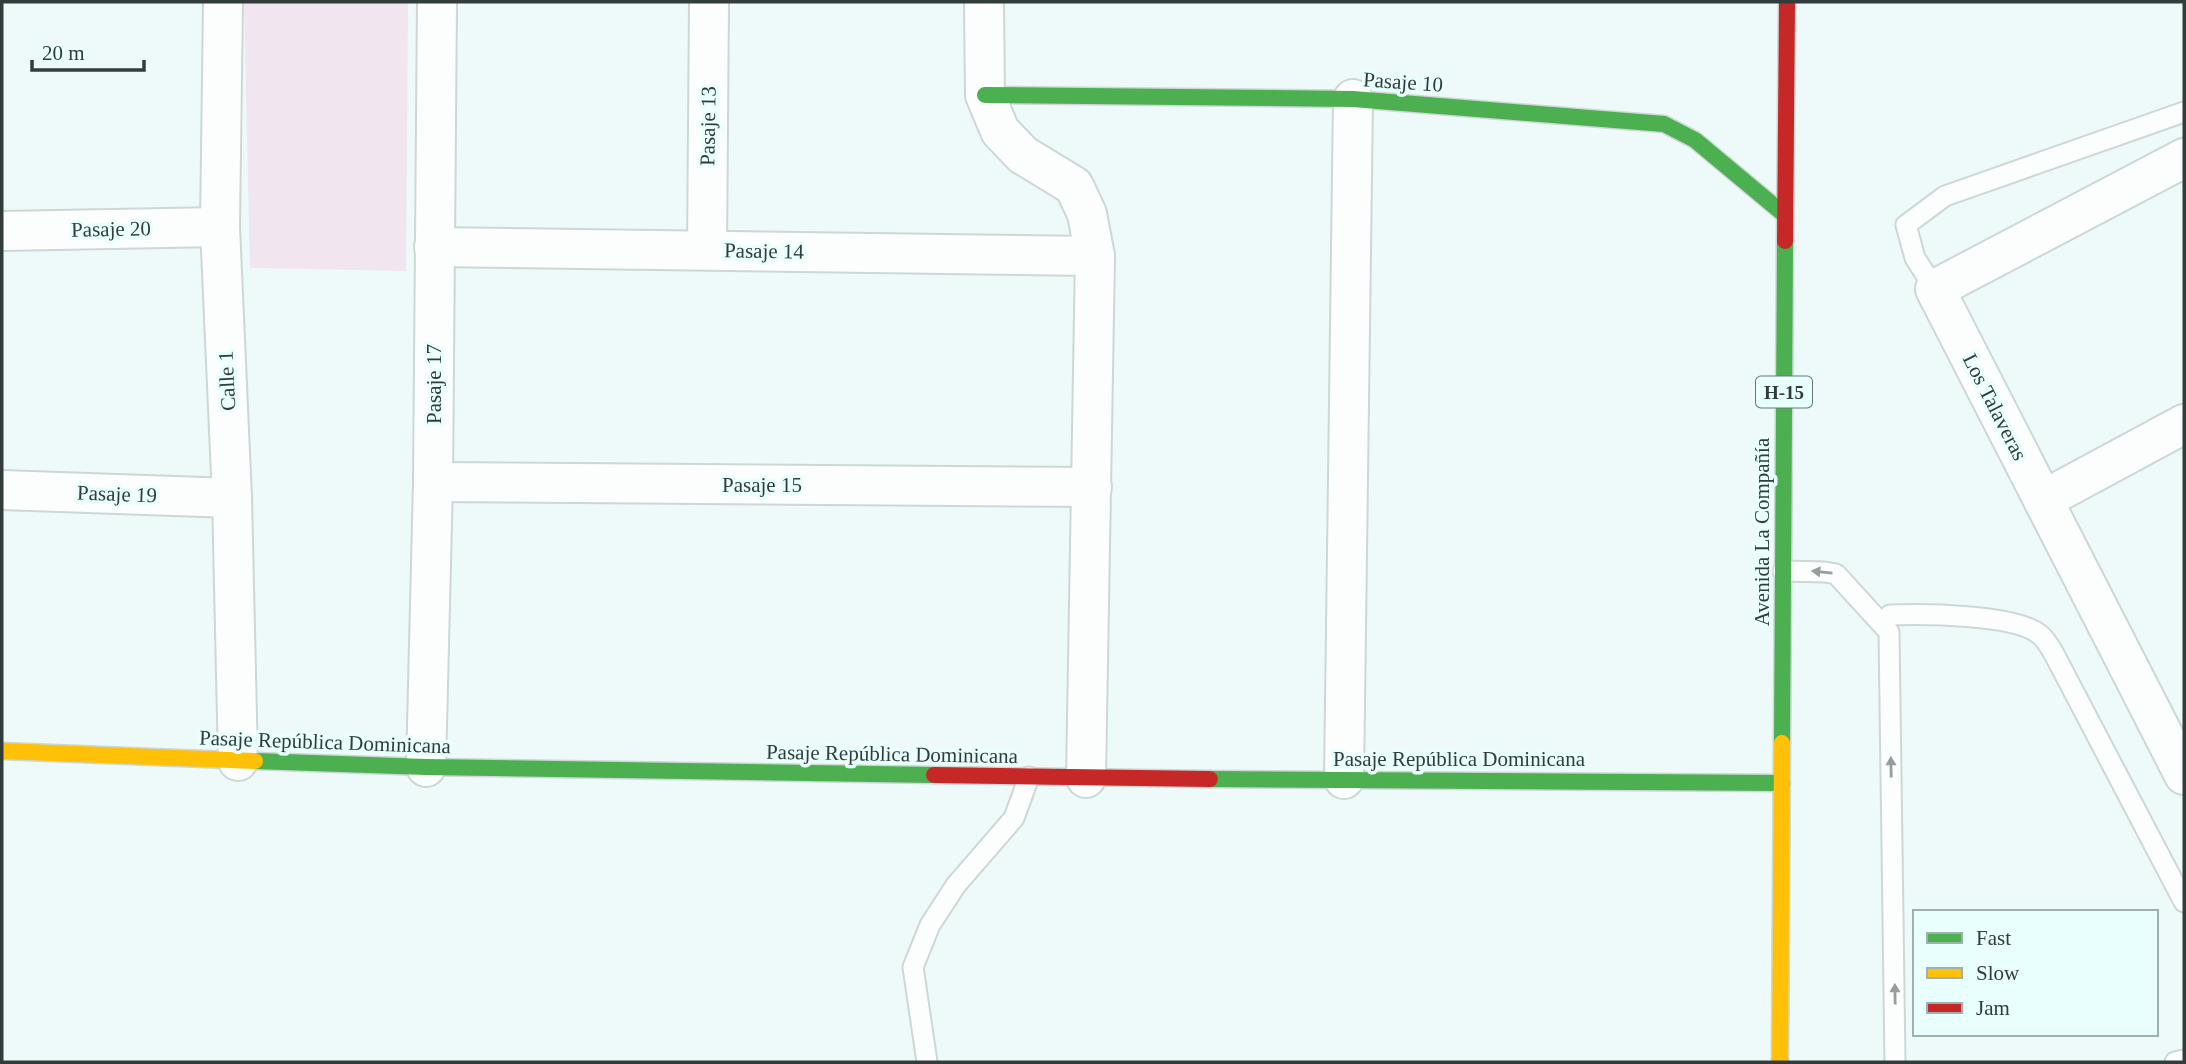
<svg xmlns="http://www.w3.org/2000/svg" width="2186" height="1064" font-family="'Times New Roman',serif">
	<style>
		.park { fill: #f1e5f0 }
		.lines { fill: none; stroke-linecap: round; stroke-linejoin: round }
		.lane-casing { stroke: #ccd7d6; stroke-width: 23 }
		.street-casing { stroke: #ccd7d6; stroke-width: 42 }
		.fast-casing { stroke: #ccd7d6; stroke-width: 19 }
		.slow-casing { stroke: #ccd7d6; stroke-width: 19 }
		.jam-casing { stroke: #ccd7d6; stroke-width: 19 }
		.lane { stroke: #fcfefe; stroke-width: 19 }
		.street { stroke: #fcfefe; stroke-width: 38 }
		.fast { stroke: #4caf50; stroke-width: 16 }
		.slow { stroke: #ffc107; stroke-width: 16 }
		.jam { stroke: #c62828; stroke-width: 16 }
		.oneway { fill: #969d9c }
		.labels { text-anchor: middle; stroke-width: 7; stroke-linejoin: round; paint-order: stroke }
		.shield { fill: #e9fffd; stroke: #687675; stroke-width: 2 }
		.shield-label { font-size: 19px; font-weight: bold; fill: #313c3b }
		.street-label { font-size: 21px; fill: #313c3b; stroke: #e9fffd }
	</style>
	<rect width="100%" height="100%" fill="#eefaf9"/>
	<polygon class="park" points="244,2 408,2 406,271 250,268"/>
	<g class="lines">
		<g class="lane-casing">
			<g id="lane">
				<polyline points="1935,289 1915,258 1906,225 1945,196 2184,112"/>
				<polyline points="1783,571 1825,572 1836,574 1889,632 1895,1062"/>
				<path d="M1882 624 1890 615C1923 614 2014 614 2039 634 2045 638 2049 646 2053 652L2184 902"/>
				<polyline points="927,1062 913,967 930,925 956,885 1014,818 1029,777"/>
				<polyline points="2175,1062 2184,1060"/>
			</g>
		</g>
		<g class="street-casing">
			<g id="street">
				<polyline points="223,2 220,227 232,498 238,761"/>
				<polyline points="984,2 985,95 1000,131 1023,155 1074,186 1087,214 1095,256 1086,778"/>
				<polyline points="2184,158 1935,289 2184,775"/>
				<polyline points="2,231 220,227"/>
				<polyline points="434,247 1095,256"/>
				<polyline points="707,250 709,2"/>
				<polyline points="433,482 1092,487"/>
				<polyline points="2,490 232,498"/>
				<polyline points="2043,500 2184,424"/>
				<polyline points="426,767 433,482 437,2"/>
				<polyline points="1344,779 1353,99"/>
			</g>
		</g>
		<g class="fast-casing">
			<g id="fast">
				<polyline points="985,95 1353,99 1664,124 1695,140 1785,215"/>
				<polyline points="1782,743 1785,241"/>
				<polyline points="255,761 426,767 934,775"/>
				<polyline points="1210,779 1782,783"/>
			</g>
		</g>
		<g class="slow-casing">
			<g id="slow">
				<polyline points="2,751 255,761"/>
				<polyline points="1780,1062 1782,743"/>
			</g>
		</g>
		<g class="jam-casing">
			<g id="jam">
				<polyline points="1785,241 1787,2"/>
				<polyline points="934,775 1210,779"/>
			</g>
		</g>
		<use href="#lane" class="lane"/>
		<use href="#street" class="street"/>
		<use href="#fast" class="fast"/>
		<use href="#slow" class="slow"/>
		<use href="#jam" class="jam"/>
	</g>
	<defs><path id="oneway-solid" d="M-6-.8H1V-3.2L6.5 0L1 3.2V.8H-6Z" transform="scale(1.75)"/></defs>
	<g class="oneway">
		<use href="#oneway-solid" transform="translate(1822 572) rotate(-174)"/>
		<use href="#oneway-solid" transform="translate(1891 767) rotate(-91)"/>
		<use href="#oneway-solid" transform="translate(1895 994) rotate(-91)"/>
	</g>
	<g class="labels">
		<rect class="shield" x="1756" y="376.5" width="56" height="31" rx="5"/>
		<g class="shield-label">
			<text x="1784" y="399">H-15</text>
		</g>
		<g class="street-label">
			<text transform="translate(1403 82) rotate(4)" y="7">Pasaje 10</text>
			<text transform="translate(708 126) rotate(-89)" y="7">Pasaje 13</text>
			<text transform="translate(111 229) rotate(-1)" y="7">Pasaje 20</text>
			<text transform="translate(764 251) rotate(1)" y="7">Pasaje 14</text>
			<text transform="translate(227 381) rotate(-93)" y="7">Calle 1</text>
			<text transform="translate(434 384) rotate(-90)" y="7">Pasaje 17</text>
			<text transform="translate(1995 407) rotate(63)" y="7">Los Talaveras</text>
			<text x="762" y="492">Pasaje 15</text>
			<text transform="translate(117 494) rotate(2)" y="7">Pasaje 19</text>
			<text transform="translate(1762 532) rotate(-90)" y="7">Avenida La Compañía</text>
			<text transform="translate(325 742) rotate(2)" y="7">Pasaje República Dominicana</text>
			<text transform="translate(892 754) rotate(1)" y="7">Pasaje República Dominicana</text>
			<text x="1459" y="766">Pasaje República Dominicana</text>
		</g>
	</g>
	<rect width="2186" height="1064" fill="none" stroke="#313c3b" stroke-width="7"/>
	<rect x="1913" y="910" width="245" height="126" fill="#e9fffd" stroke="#9fb1af" stroke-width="2"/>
	<rect x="1927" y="933" width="35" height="10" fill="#4caf50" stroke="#9fb1af" stroke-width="2"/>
	<text x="1976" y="945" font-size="21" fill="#313c3b">Fast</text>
	<rect x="1927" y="968" width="35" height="10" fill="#ffc107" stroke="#9fb1af" stroke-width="2"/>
	<text x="1976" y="980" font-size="21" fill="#313c3b">Slow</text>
	<rect x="1927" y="1003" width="35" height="10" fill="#c62828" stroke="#9fb1af" stroke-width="2"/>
	<text x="1976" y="1015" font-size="21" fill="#313c3b">Jam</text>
	<path d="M32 60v10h112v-10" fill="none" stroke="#313c3b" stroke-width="3.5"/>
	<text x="42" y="60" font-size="21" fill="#313c3b" stroke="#e9fffd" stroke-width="5" paint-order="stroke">20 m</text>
</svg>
